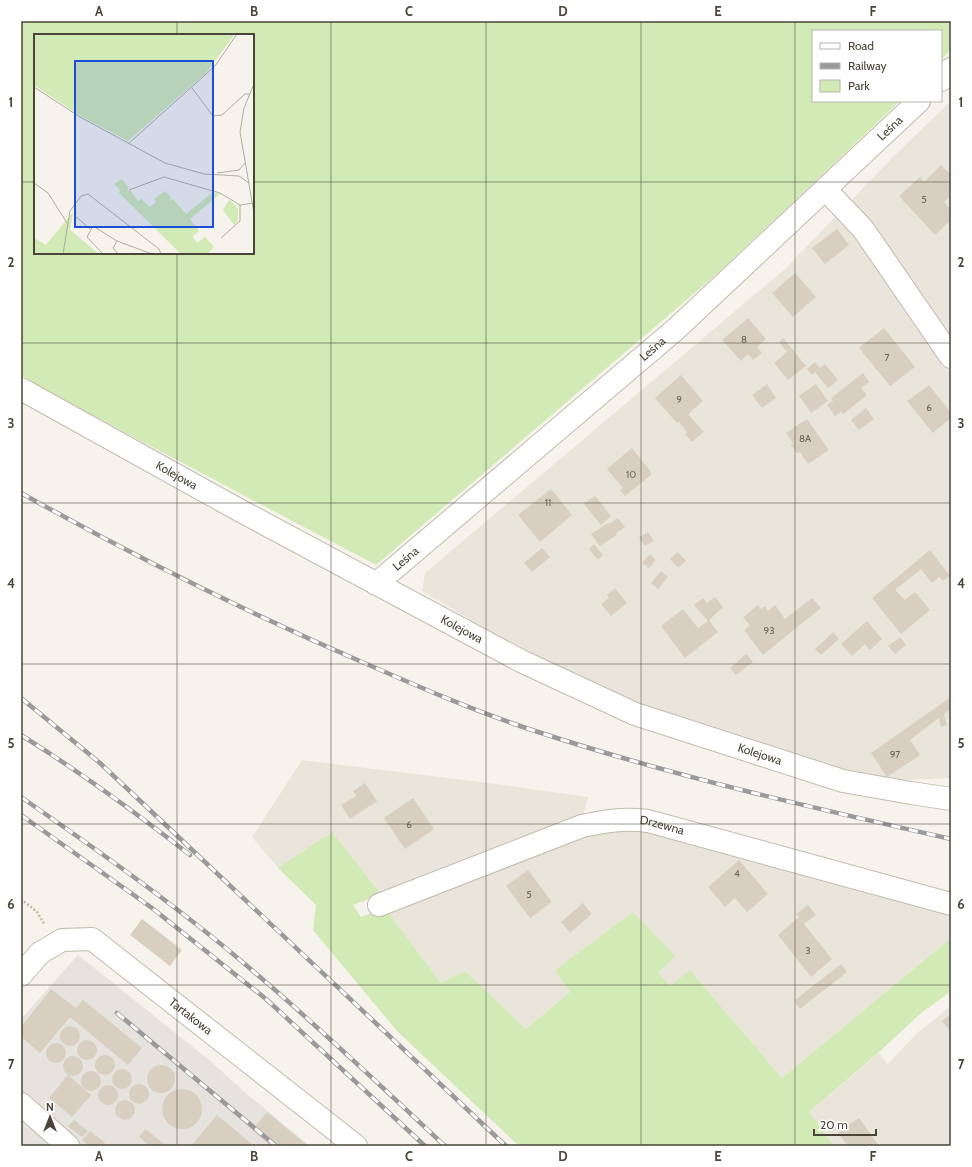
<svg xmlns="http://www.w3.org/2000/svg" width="972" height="1167" font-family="Cabin,sans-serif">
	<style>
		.residential { fill: #eae5da }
		.industrial { fill: #e6e2dd }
		.green { fill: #d2eab5; fill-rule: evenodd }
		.building { fill: #d8cfc1 }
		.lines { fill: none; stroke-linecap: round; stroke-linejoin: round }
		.minor-casing { stroke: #c2bbae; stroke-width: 24 }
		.path { stroke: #c4b79f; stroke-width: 2.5; stroke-dasharray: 2 2; stroke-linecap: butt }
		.minor { stroke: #fff; stroke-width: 22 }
		.rail-casing { stroke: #9a9a9a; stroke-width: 4.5 }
		.rail { stroke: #fff; stroke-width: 3; stroke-dasharray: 9; stroke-linecap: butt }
		.grid { fill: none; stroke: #4b4439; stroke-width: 1; stroke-opacity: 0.55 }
		.labels { text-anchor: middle; stroke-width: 3.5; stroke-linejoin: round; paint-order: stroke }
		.number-label { font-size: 10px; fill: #6e675b }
		.street-label { font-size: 12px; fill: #4b4439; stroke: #fff }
		.inset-road { fill: none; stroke: #b2ada4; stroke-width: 1 }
		.view { fill: #1d4ed8; fill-opacity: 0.15; stroke: #1d4ed8; stroke-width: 2 }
		.inset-edge { fill: none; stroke: #4b4439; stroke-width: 2 }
		.neatline { fill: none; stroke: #4b4439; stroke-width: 1.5 }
		.grid-label { font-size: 13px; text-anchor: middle; font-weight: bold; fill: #4b4439 }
	</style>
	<rect width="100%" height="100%" fill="#f6f3ec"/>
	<g class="residential">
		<polygon points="951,101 951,778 901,780 819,764 702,729 614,694 566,671 491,632 422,591 425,573 785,269 895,155"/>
		<polygon points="302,760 488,783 588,797 583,818 381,894 332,832 278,868 252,837"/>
		<polygon points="625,825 951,913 951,938 782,1078 690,970 670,987 658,973 674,956 555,969 570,992 526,1029 465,971 441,983 385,908 572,835"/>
		<polygon points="951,1006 951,1146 834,1146 809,1112 879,1053 888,1064 917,1033"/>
	</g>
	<polygon class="industrial" points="78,955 209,1060 247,1094 310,1146 21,1146 21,1019"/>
	<g class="green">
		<path d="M21 21H951V49L941 60V31H813V101H900L718 273 376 565 52 394 21 375ZM35 35H253V253H35Z"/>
		<polygon points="332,832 381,894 353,905 361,917 385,908 441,983 465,971 526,1029 570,992 555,970 633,912 675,956 658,973 670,986 690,970 782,1078 951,938 951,991 920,1014 878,1053 809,1112 834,1146 519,1146 397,1031 313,930 316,905 278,868"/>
	</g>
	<g class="building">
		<polygon points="941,165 951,175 951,195 944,202 951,210 951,220 935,235 899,196 920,177 924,182"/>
		<polygon points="837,229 849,245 825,264 812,248"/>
		<polygon points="795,273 816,297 793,317 772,293"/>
		<polygon points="748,318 766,339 757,347 762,353 753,360 748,354 741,361 722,340"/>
		<polygon points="884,328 915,367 890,386 859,348"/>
		<polygon points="783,338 806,366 788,380 774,363 787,352 779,342"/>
		<polygon points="815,362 820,368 825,364 838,380 828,388 815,372 812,375 807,369"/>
		<polygon points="863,373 869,382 861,388 867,395 843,414 841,412 835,416 827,405 833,401 831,398"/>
		<polygon points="681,375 703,401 688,414 704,432 692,442 685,434 687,432 679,422 677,423 655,398"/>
		<polygon points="767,384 776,398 762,408 752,395"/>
		<polygon points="816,384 828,401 811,413 799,396"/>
		<polygon points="929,385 951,413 951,418 933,433 907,401"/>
		<polygon points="866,408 874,419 859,430 851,420"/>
		<polygon points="807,419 829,450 808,464 800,452 797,453 791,445 793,443 786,433"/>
		<polygon points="632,448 651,472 651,475 625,496 620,490 623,488 607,469"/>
		<polygon points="551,489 572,515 540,542 518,515"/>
		<polygon points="595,496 611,516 601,525 584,504"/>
		<polygon points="618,518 625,527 615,534 617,535 600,546 591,534 608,523 609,524"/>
		<polygon points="648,532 654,541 645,546 639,537"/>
		<polygon points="594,544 603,555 598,560 589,549"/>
		<polygon points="542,548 550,557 532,572 524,563"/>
		<polygon points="930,550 950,576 943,581 939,577 932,583 921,569 895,590 905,600 915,592 930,610 901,634 872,598"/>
		<polygon points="678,552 686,561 678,568 670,559"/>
		<polygon points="650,554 656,560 649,568 642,563"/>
		<polygon points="661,571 668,577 658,589 651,583"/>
		<polygon points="615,588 627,603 611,616 601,604 609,598 607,595"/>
		<polygon points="715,597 723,607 709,620 718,632 685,658 661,626 683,609 698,628 708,621 694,605 703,598 707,603"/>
		<polygon points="812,598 821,608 763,655 744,630 750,625 743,617 758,605 761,609 765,606 768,611 775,605 785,619"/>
		<polygon points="867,621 882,639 870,650 865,644 852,656 841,644"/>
		<polygon points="833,632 839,639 821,655 815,649"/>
		<polygon points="900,637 906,645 895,654 888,646"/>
		<polygon points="746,654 753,662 736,675 730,668"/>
		<polygon points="951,697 951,709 944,714 947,725 941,727 939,718 910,740 920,755 887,777 871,753"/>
		<polygon points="365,783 377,801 350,819 341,805 356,796 353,791"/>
		<polygon points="413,798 434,829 405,849 384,818"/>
		<polygon points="739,860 768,894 747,912 735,898 725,907 708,887"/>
		<polygon points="528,870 552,902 530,918 506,886"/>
		<polygon points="583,903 592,914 570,933 561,922"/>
		<polygon points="808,905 816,915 804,924 832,959 811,977 778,935 799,917 796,914"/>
		<polygon points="142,919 182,950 170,966 130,935"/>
		<polygon points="841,964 847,972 800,1009 794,1001"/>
		<polygon points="51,989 76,1008 83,1000 142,1048 128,1065 70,1017 40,1053 21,1037 21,1027"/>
		<polygon points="951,1014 951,1032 942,1021"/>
		<circle cx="70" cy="1036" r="10"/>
		<circle cx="87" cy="1050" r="10"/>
		<circle cx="56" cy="1053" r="10"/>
		<circle cx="105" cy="1065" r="10"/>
		<circle cx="73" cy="1066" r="10"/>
		<circle cx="161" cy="1079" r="14"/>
		<circle cx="122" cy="1079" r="10"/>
		<circle cx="91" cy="1081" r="10"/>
		<polygon points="68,1075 91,1095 72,1117 49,1098"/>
		<circle cx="139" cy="1094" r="10"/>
		<circle cx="108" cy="1095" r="10"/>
		<circle cx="182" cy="1109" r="20"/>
		<circle cx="125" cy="1110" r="10"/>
		<polygon points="267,1112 308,1146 271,1146 252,1130"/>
		<polygon points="217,1115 254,1146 191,1146"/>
		<polygon points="859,1118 879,1146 848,1146 838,1133"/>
		<polygon points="74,1120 88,1131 82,1137 68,1126"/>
		<polygon points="145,1129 167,1146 150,1146 139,1137"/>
		<polygon points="90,1131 105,1143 103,1146 89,1146 82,1140"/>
	</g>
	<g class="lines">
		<g class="minor-casing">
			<g id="minor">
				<polyline points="941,80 951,69"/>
				<polyline points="825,189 863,229 951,357"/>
				<path id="s1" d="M21 389 239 510 521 661 635 714 843 781 911 793 951 799"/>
				<path id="s2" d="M376 584 676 329 919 101"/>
				<path id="s3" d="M379 905 582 826C606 821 623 818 648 821L951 904"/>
				<path id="s4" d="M21 975 40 953 62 940 92 939 356 1146"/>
				<polyline points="21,1104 68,1146"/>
			</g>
		</g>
		<polyline class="path" points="21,899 37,912 45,925"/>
		<use href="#minor" class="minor"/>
		<g class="rail-casing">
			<g id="rail">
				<path d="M21 493C132 555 246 612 362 662 417 686 472 710 529 729 668 775 809 807 951 839"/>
				<polyline points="21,698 100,763 153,813 506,1146"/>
				<path d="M21 735C80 772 135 812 190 855"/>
				<path d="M21 797C100 852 180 908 253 971 319 1027 382 1087 445 1146"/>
				<polyline points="21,815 152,908 266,999 425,1146"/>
				<polyline points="117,1013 276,1146"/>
			</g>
		</g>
		<use href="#rail" class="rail"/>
	</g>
	<path class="grid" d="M177 21V35M331 21V1146M486 21V1146M641 21V1146M795 21V1146M21 182H35M253 182H951M177 253V1146M21 343H951M21 503H951M21 664H951M21 824H951M21 985H951"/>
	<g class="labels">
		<g class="number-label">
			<text x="924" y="203">5</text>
			<text x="744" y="343">8</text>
			<text x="887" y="361">7</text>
			<text x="679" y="403">9</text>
			<text x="929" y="411">6</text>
			<text x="805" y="442">8A</text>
			<text x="631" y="478">10</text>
			<text x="548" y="506">11</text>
			<text x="769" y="634">93</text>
			<text x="895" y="758">97</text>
			<text x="409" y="828">6</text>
			<text x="737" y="877">4</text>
			<text x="529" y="898">5</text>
			<text x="808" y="954">3</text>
		</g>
		<g class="street-label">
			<text dy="4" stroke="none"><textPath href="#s2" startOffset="687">Leśna</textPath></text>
			<text dy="4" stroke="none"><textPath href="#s2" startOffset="363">Leśna</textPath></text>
			<text dy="4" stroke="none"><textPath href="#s1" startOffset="178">Kolejowa</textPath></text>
			<text dy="4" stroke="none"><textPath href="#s2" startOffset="39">Leśna</textPath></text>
			<text dy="4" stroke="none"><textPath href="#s1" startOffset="502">Kolejowa</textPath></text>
			<text dy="4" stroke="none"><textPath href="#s1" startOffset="826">Kolejowa</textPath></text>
			<text dy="4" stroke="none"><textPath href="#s3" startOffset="299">Drzewna</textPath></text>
			<text dy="4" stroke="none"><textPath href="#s4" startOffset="210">Tartakowa</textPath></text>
		</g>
	</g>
	<g transform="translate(34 34)">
		<rect width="220" height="220" fill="#f6f3ec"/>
		<path d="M0 0 8 1 201 0 172 39 94 107 48 83 0 51ZM88 145 95 154 92 157 96 156 104 167 107 165 116 173 122 168 120 165 131 157 137 163 136 167 139 165 152 180 179 158 186 160 156 185 165 197 158 202 163 209 171 203 180 213 173 220H147L85 159 86 156 80 150ZM195 166 204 174V187L200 191 189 176ZM39 178 36 196 65 220H0V204L12 211Z" fill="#d2eab5"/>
		<path class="inset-road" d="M220 50 210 74 206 98 220 179M0 53 46 83 131 129 170 140 205 142 215 149M158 54 179 82 188 81 211 60H216M94 110 181 32 203 0M183 139 205 136 211 129M0 149 14 159 33 189M95 156 130 143 186 159 206 171 220 169M40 181 56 195M187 204 206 187V171M83 207 79 214 84 220M29 220 36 177 47 162 54 160 125 215 127 220M69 220 53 203 59 192 83 207 118 220"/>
		<path class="view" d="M41 27H179V193H41Z"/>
		<rect width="220" height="220" class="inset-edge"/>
	</g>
	<rect width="972" height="1167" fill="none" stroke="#ffffff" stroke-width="44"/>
	<rect x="812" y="30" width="130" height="72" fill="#ffffff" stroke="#b7b4b0"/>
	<rect x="820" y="43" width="20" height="6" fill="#ffffff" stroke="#b7b4b0"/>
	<text x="848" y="50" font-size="12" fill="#4b4439">Road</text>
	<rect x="820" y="63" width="20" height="6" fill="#9a9a9a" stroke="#b7b4b0"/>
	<text x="848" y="70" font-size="12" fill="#4b4439">Railway</text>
	<rect x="820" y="80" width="20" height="12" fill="#d2eab5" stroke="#b7b4b0"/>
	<text x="848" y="90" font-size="12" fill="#4b4439">Park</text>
	<g transform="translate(50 1117)" stroke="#ffffff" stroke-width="3" paint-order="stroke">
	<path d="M0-3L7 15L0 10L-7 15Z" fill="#4b4439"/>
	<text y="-6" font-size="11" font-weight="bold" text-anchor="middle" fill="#4b4439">N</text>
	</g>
	<path d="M814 1129v6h62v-6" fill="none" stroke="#4b4439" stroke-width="2"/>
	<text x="820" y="1129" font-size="12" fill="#4b4439" stroke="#ffffff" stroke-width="3" paint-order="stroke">20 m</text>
	<rect x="22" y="22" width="928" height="1123" class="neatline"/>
	<g class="grid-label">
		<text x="99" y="16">A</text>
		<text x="254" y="16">B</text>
		<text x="409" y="16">C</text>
		<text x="563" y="16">D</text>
		<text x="718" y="16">E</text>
		<text x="873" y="16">F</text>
		<text x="11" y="107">1</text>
		<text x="961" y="107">1</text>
		<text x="11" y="267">2</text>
		<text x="961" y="267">2</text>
		<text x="11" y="428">3</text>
		<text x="961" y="428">3</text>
		<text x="11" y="588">4</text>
		<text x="961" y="588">4</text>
		<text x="11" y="748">5</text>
		<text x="961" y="748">5</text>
		<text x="11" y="909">6</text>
		<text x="961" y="909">6</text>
		<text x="11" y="1069">7</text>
		<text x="961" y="1069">7</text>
		<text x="99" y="1161">A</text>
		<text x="254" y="1161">B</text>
		<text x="409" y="1161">C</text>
		<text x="563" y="1161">D</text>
		<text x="718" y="1161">E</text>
		<text x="873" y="1161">F</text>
	</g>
</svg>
